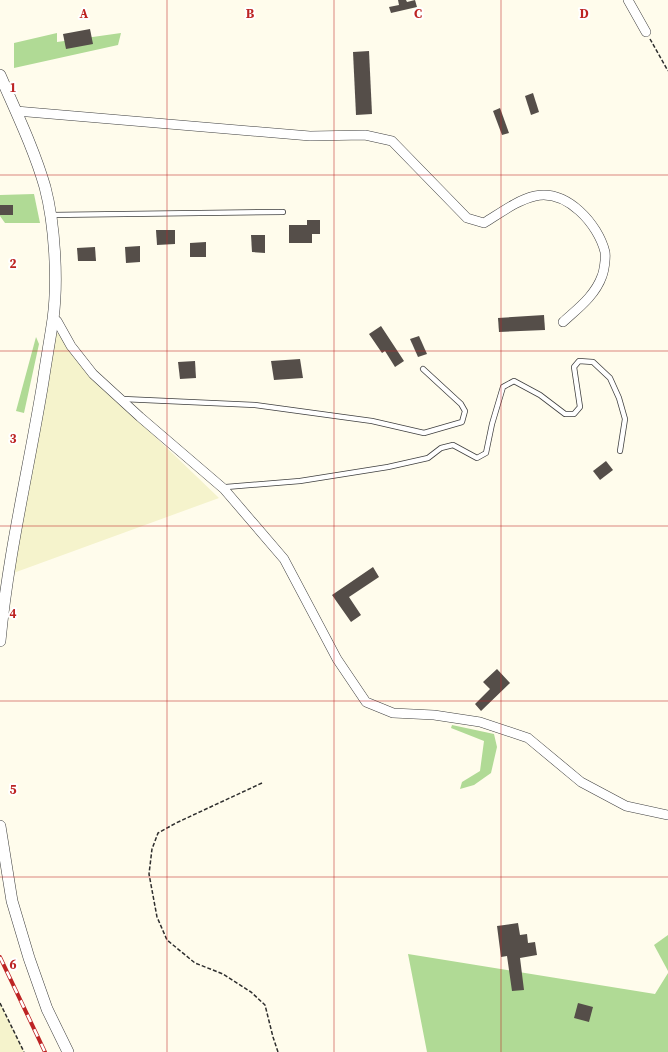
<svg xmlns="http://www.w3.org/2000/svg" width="668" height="1052" font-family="'Source Serif 4',serif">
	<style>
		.farmland { fill: #f5f3cc }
		.forest { fill: #b0da95 }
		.building { fill: #554e49 }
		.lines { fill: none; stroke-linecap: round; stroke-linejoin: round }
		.service-casing { stroke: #3f3f3f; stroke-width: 6 }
		.minor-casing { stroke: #3f3f3f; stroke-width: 10 }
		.tertiary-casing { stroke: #3f3f3f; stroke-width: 12 }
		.path { stroke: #2e2e2e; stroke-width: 1.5; stroke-dasharray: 4 2; stroke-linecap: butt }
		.service { stroke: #fff; stroke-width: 4.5 }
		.minor { stroke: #fff; stroke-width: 9 }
		.tertiary { stroke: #fff; stroke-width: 11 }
		.rail-casing { stroke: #bd2424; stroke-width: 4 }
		.rail { stroke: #fff; stroke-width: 2.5; stroke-dasharray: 8; stroke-linecap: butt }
		.grid { fill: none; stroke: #bd2424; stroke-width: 1; stroke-opacity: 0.55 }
		.grid-label { font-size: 13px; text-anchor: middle; font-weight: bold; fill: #bd2424; stroke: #fff; stroke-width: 4; stroke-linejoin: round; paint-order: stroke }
	</style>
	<rect width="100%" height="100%" fill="#fffcec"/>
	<g class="farmland">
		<polygon points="55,332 59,334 123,406 219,498 8,575"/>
		<polygon points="0,1003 24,1052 0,1052"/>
	</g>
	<g class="forest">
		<polygon points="57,33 57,42 121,33 118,45 14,68 14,43"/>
		<polygon points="34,194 40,223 5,223 0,216 0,195"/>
		<polygon points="36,337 39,344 24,413 16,411"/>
		<polygon points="452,725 494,734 497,747 491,773 474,785 460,789 462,782 480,771 484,741 451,728"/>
		<polygon points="668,935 668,971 654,945"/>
		<polygon points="408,954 655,994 668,973 668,1052 427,1052"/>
	</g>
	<g class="building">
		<polygon points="398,0 406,0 407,2 415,0 417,7 391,13 389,7 399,5"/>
		<polygon points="90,29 93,44 66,49 63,34"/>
		<polygon points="369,51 372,114 356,115 353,52"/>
		<polygon points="533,93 539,112 531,115 525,96"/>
		<polygon points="500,108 509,133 502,135 493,111"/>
		<rect x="0" y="205" width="13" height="10"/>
		<polygon points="307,220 320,220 320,234 312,234 312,243 289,243 289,225 307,225"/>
		<polygon points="156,230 175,230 175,244 157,245"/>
		<polygon points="251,235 265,235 265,253 252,252"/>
		<polygon points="206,242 206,257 190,257 190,243"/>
		<polygon points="140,246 140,262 126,263 125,247"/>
		<polygon points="95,247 96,261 78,261 77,248"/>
		<polygon points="544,315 545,330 499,332 498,318"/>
		<polygon points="381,326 404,361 395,367 385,351 382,353 369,334"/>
		<polygon points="419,336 427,354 418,357 410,339"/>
		<polygon points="300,359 303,378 274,380 271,361"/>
		<polygon points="195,361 196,378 180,379 178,362"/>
		<polygon points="606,461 613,470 600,480 593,471"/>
		<polygon points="373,567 379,577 349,597 361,615 351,622 332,595"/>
		<polygon points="497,669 510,683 481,711 475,704 490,689 483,682"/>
		<polygon points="518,923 520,935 527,934 528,943 535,942 537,955 520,958 524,990 512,991 507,956 501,957 497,926"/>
		<polygon points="578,1003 593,1007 589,1022 574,1018"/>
	</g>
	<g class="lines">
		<g class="service-casing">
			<g id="service">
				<polyline points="50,215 283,212"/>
				<polyline points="123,399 255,405 372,421 424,433 462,422 465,411 461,404 423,369"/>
				<polyline points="224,489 226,487 300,481 388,467 428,458 441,448 453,445 477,458 486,453 492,424 503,387 514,381 540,395 565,414 574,414 580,407 574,367 579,361 593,362 610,378 619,398 625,419 620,451"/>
			</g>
		</g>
		<g class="minor-casing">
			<g id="minor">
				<polyline points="628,0 646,32"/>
				<path d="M16 111 310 136 365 135 392 141 467 218 484 223C499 214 517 200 535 196 567 189 598 224 605 252 606 258 604 271 602 276 595 296 577 309 563 322"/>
				<polyline points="53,318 57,321 71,346 93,374 140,417 224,489 284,559 337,659 366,702 393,713 434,715 480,722 528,738 581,782 626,806 668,815"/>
			</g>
		</g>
		<g class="tertiary-casing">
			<g id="tertiary">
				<path d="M0 75C16 112 34 149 45 187 55 225 58 281 53 319 50 340 46 361 43 382 29 468 8 554 0 641"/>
				<polyline points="0,826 12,901 29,958 47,1009 68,1052"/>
			</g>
		</g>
		<g class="path">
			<polyline points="650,39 668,71"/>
			<polyline points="262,783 176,823 158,833 152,849 149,874 157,917 167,940 195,963 223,974 251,992 265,1005 273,1037 278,1052"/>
			<polyline points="0,1003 24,1052"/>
		</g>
		<use href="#service" class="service"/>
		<use href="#minor" class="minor"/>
		<use href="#tertiary" class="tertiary"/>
		<g class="rail-casing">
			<polyline id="rail" points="0,957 45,1052"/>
		</g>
		<use href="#rail" class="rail"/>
	</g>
	<path class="grid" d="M167 0V1052M334 0V1052M501 0V1052M0 175H668M0 351H668M0 526H668M0 701H668M0 877H668"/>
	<g class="grid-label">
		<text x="84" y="18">A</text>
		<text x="250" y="18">B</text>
		<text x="418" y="18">C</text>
		<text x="584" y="18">D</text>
		<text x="13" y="92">1</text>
		<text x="13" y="268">2</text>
		<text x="13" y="443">3</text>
		<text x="13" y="618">4</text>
		<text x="13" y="794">5</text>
		<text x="13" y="969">6</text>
	</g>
</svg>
